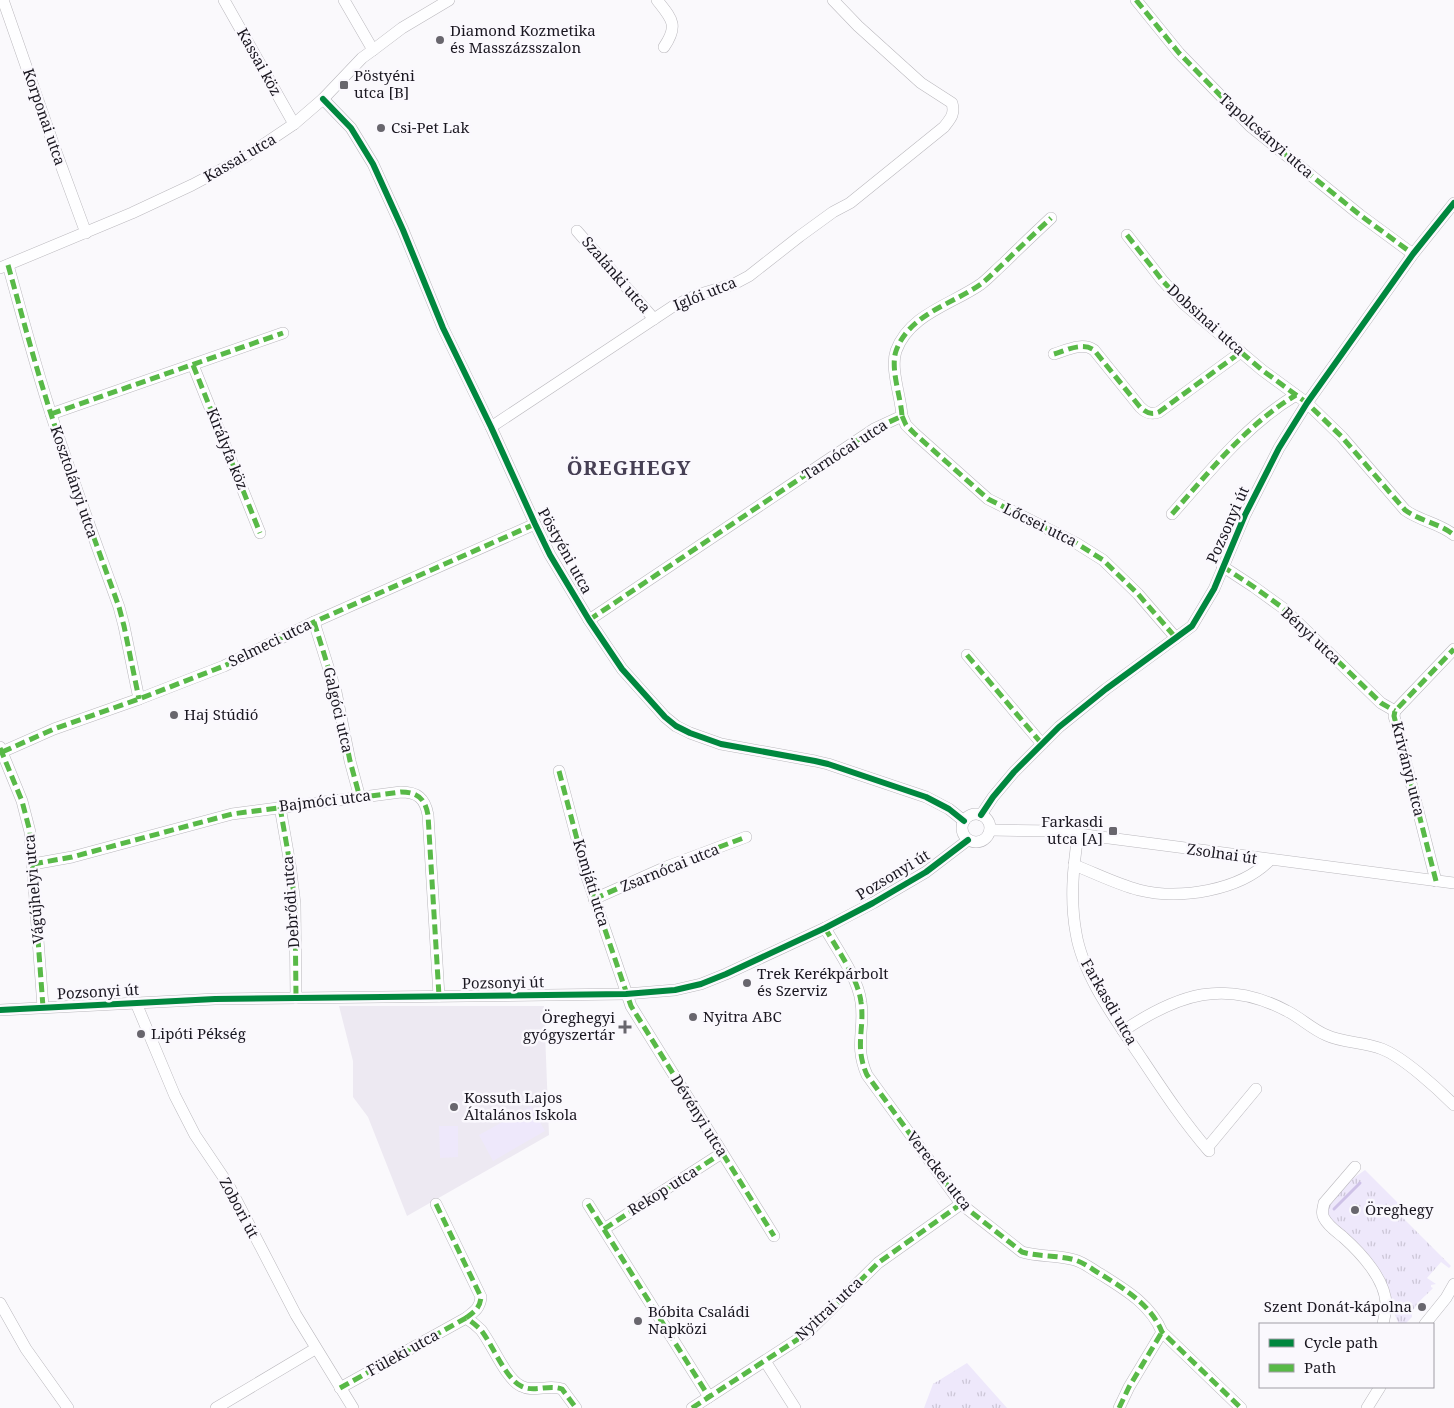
<svg xmlns="http://www.w3.org/2000/svg" width="1454" height="1408" font-family="'Noto Serif',serif">
	<style>
		.built { fill: #ede9f2 }
		.park { fill: url(#park-tufts) }
		.pitch { fill: #eee8fb }
		.lines { fill: none; stroke-linecap: round; stroke-linejoin: round }
		.stream { stroke: #cec1e7; stroke-width: 3 }
		.minor-casing { stroke: #bab8bd; stroke-width: 12 }
		.minor { stroke: #fefeff; stroke-width: 11 }
		.quiet { stroke: #58b947; stroke-width: 5; stroke-dasharray: 10 5; stroke-linecap: butt }
		.cycleway-casing { stroke: #faf8fd; stroke-width: 9 }
		.cycleway { stroke: #00873e; stroke-width: 6 }
		.poi-dot { fill: #68666d; stroke: #faf8fd; stroke-width: 2 }
		.labels { text-anchor: middle; stroke-width: 5; stroke-linejoin: round; paint-order: stroke }
		.poi-label { font-size: 15px; fill: #1a1720; stroke: #faf8fd; text-anchor: start }
		.street-label { font-size: 15px; fill: #1a1720; stroke: #faf8fd }
		.district-label { font-size: 20px; font-weight: bold; letter-spacing: 1px; fill: #463f54; stroke: #faf8fd }
	</style>
	<defs>
		<pattern id="park-tufts" width="24" height="20" patternUnits="userSpaceOnUse" patternTransform="scale(1.25)"><rect width="24" height="20" fill="#eee8fb"/><path d="M3 7l-1-3M5 7V3M7 7l1-3M15 17l-1-3M17 17v-4M19 17l1-3" fill="none" stroke="#ccc6d7"/></pattern>
	</defs>
	<rect width="100%" height="100%" fill="#faf9fc"/>
	<polygon class="built" points="339,1006 544,1006 549,1135 407,1216 368,1117 353,1097 353,1061"/>
	<g class="park">
		<path d="M1365 1170 1405 1210 1401 1216 1451 1266 1449 1268 1441 1262 1427 1278 1436 1284 1431 1285V1287L1433 1288C1425 1297 1412 1305 1412 1317L1405 1324H1399L1391 1307 1383 1276 1375 1265 1331 1222 1327 1211C1333 1193 1350 1180 1365 1170Z"/>
		<polygon points="967,1363 1007,1408 924,1408 933,1384"/>
	</g>
	<g class="pitch">
		<polygon points="531,1106 545,1131 493,1161 479,1135"/>
		<polygon points="439,1126 458,1126 458,1157 440,1158"/>
	</g>
	<g class="lines">
		<polyline class="stream" points="1334,1209 1360,1183"/>
		<g class="minor-casing">
			<g id="minor">
				<polyline points="3,0 55,149 86,233"/>
				<polyline points="224,0 294,124"/>
				<polyline points="344,0 373,50"/>
				<path d="M657 0C672 19 679 25 664 47"/>
				<polyline points="1136,0 1179,53 1250,126 1360,215 1413,254"/>
				<polyline points="323,99 351,128 373,164 403,230 443,328 491,427 535,524 550,555 589,620 622,669 665,717 676,726 690,733 721,744 815,761 828,764 926,797 949,809 964,821"/>
				<polyline points="577,231 654,319"/>
				<path d="M1127 235 1162 280 1184 304 1262 370 1307 403 1342 437 1405 510C1420 521 1439 523 1454 535"/>
				<path d="M8 265C22 315 35 365 51 414 72 479 96 543 119 607L124 626 139 699"/>
				<polyline points="0,268 132,213 192,185 245,157 294,124 323,99 362,58 373,50 402,28 449,0"/>
				<path d="M1054 354C1067 350 1082 342 1094 350L1140 407C1146 413 1151 415 1159 412L1241 352"/>
				<polyline points="193,365 260,533"/>
				<polyline points="51,414 283,333"/>
				<polyline points="902,416 906,425 914,433 988,499 1076,543 1103,560 1138,594 1176,638"/>
				<path d="M491 427 672 307 697 295 734 284 749 276 800 236 833 212 850 203 944 127C951 118 955 114 952 103L921 83 858 26 833 0"/>
				<path d="M1172 514C1210 471 1246 425 1296 395"/>
				<polyline points="1222,566 1254,587 1283,608 1381,703 1395,711"/>
				<path d="M589 620 874 429 902 416C901 397 890 369 896 351 909 314 953 304 981 284 989 278 996 270 1004 263 1019 248 1035 233 1051 218"/>
				<polyline points="314,622 336,692 350,761 360,798"/>
				<polyline points="967,655 1042,744"/>
				<polyline points="0,747 22,801 30,832 43,1007"/>
				<polyline points="2,752 54,729 139,699 224,666 314,622 535,524"/>
				<polyline points="559,771 587,877 631,1006 774,1236"/>
				<polyline points="280,807 290,864 295,904 296,998"/>
				<circle cx="976" cy="828" r="14"/>
				<polyline points="981,815 993,797 1014,772 1059,727 1106,689 1192,626 1214,589 1245,515 1279,448 1307,403 1413,254 1454,203"/>
				<polyline points="990,830 1055,831 1454,883"/>
				<path d="M1078 835C1073 868 1070 900 1076 933 1083 976 1116 1020 1140 1056 1162 1089 1183 1121 1209 1151"/>
				<path d="M33 864 72 857 232 814 401 792C417 792 425 798 428 815L439 996"/>
				<path d="M1074 865C1095 873 1116 884 1139 890 1179 900 1240 891 1270 860"/>
				<polyline points="1436,881 1394,716 1395,711 1454,649"/>
				<polyline points="594,899 666,867 746,837"/>
				<path d="M825 928C837 949 858 978 861 1002 865 1029 854 1046 867 1075L961 1204 1022 1252C1039 1257 1058 1255 1075 1260 1085 1263 1093 1270 1102 1275 1126 1290 1151 1305 1162 1332L1241 1408"/>
				<polyline points="136,1003 175,1096 195,1135 228,1184 296,1315 353,1408"/>
				<polyline points="0,1010 215,999 626,994 675,990 701,984 726,974 825,928 873,903 926,872 968,840"/>
				<path d="M1123 1031C1178 994 1225 978 1287 1011 1301 1018 1312 1029 1326 1035 1343 1043 1364 1042 1382 1049 1403 1057 1437 1088 1454 1105"/>
				<polyline points="1207,1148 1256,1089"/>
				<path d="M1355 1167 1324 1203C1323 1209 1321 1213 1324 1218 1328 1226 1337 1232 1343 1237 1361 1253 1386 1280 1386 1305 1386 1312 1384 1318 1383 1324"/>
				<path d="M436 1204 481 1297C480 1308 475 1311 466 1318"/>
				<polyline points="588,1204 709,1397"/>
				<polyline points="604,1229 722,1153"/>
				<polyline points="0,1303 26,1349 68,1408"/>
				<polyline points="1425,1324 1446,1298 1454,1284"/>
				<polyline points="765,1361 795,1408"/>
				<path d="M340 1388 466 1318C471 1321 476 1325 481 1330 492 1344 506 1379 521 1386 534 1393 548 1384 562 1389L576 1408"/>
				<polyline points="216,1408 315,1349"/>
				<polyline points="692,1408 806,1334 878,1263 961,1204"/>
				<polyline points="1119,1408 1129,1387 1162,1332"/>
				<polyline points="1367,1408 1380,1387"/>
			</g>
		</g>
		<use href="#minor" class="minor"/>
		<g class="quiet">
			<polyline points="1136,0 1179,53 1250,126 1360,215 1413,254"/>
			<path d="M1127 235 1162 280 1184 304 1262 370 1307 403 1342 437 1405 510C1420 521 1439 523 1454 535"/>
			<path d="M8 265C22 315 35 365 51 414 72 479 96 543 119 607L124 626 139 699"/>
			<path d="M1054 354C1067 350 1082 342 1094 350L1140 407C1146 413 1151 415 1159 412L1241 352"/>
			<polyline points="193,365 260,533"/>
			<polyline points="51,414 283,333"/>
			<polyline points="902,416 906,425 914,433 988,499 1076,543 1103,560 1138,594 1176,638"/>
			<path d="M1172 514C1210 471 1246 425 1296 395"/>
			<polyline points="1222,566 1254,587 1283,608 1381,703 1395,711"/>
			<path d="M589 620 874 429 902 416C901 397 890 369 896 351 909 314 953 304 981 284 989 278 996 270 1004 263 1019 248 1035 233 1051 218"/>
			<polyline points="314,622 336,692 350,761 360,798"/>
			<polyline points="967,655 1042,744"/>
			<polyline points="0,748 22,801 30,832 43,1007"/>
			<polyline points="2,752 54,729 139,699 224,666 314,622 535,524"/>
			<polyline points="559,771 587,877 631,1006 774,1236"/>
			<polyline points="280,807 290,864 295,904 296,998"/>
			<path d="M33 864 72 857 232 814 401 792C417 792 425 798 428 815L439 996"/>
			<polyline points="1436,881 1394,716 1395,711 1454,649"/>
			<polyline points="594,899 666,867 746,837"/>
			<path d="M825 928C837 949 858 978 861 1002 865 1029 854 1046 867 1075L961 1204 1022 1252C1039 1257 1058 1255 1075 1260 1085 1263 1093 1270 1102 1275 1126 1290 1151 1305 1162 1332L1241 1408"/>
			<path d="M436 1204 481 1297C480 1308 475 1311 466 1318"/>
			<polyline points="588,1204 709,1397"/>
			<polyline points="604,1229 722,1153"/>
			<path d="M340 1388 466 1318C471 1321 476 1325 481 1330 492 1344 506 1379 521 1386 534 1393 548 1384 562 1389L576 1408"/>
			<polyline points="692,1408 806,1334 878,1263 961,1204"/>
			<polyline points="1119,1408 1129,1387 1162,1332"/>
		</g>
		<g class="cycleway-casing">
			<g id="cycleway">
				<polyline points="323,99 351,128 373,164 403,230 443,328 491,427 535,524 550,555 589,620 622,669 665,717 676,726 690,733 721,744 815,761 828,764 926,797 949,809 964,821"/>
				<polyline points="981,815 993,797 1014,772 1059,727 1106,689 1192,626 1214,589 1245,515 1279,448 1307,403 1413,254 1454,203"/>
				<polyline points="0,1010 215,999 626,994 675,990 701,984 726,974 825,928 873,903 926,872 968,840"/>
			</g>
		</g>
		<use href="#cycleway" class="cycleway"/>
	</g>
	<g class="poi-dot">
		<circle cx="440" cy="40" r="5"/>
		<rect x="339" y="80" width="10" height="10" rx="2.5"/>
		<circle cx="381" cy="128" r="5"/>
		<circle cx="174" cy="715" r="5"/>
		<rect x="1108" y="826" width="10" height="10" rx="2.5"/>
		<circle cx="747" cy="983" r="5"/>
		<circle cx="693" cy="1017" r="5"/>
		<path d="M622.5 1019.5h5v5h5v5h-5v5h-5v-5h-5v-5h5z"/>
		<circle cx="141" cy="1034" r="5"/>
		<circle cx="454" cy="1107" r="5"/>
		<circle cx="1355" cy="1210" r="5"/>
		<circle cx="1422" cy="1307" r="5"/>
		<circle cx="638" cy="1321" r="5"/>
	</g>
	<g class="labels">
		<g class="poi-label">
			<text x="450" y="36">Diamond Kozmetika<tspan x="450" dy="17">és Masszázsszalon</tspan></text>
			<text x="354" y="81">Pöstyéni<tspan x="354" dy="17">utca [B]</tspan></text>
			<text x="391" y="133">Csi-Pet Lak</text>
			<text x="184" y="720">Haj Stúdió</text>
			<text x="1103" y="827" text-anchor="end">Farkasdi<tspan x="1103" dy="17">utca [A]</tspan></text>
			<text x="757" y="979">Trek Kerékpárbolt<tspan x="757" dy="17">és Szerviz</tspan></text>
			<text x="703" y="1022">Nyitra ABC</text>
			<text x="615" y="1023" text-anchor="end">Öreghegyi<tspan x="615" dy="17">gyógyszertár</tspan></text>
			<text x="151" y="1039">Lipóti Pékség</text>
			<text x="464" y="1103">Kossuth Lajos<tspan x="464" dy="17">Általános Iskola</tspan></text>
			<text x="1365" y="1215">Öreghegy</text>
			<text x="1412" y="1312" text-anchor="end">Szent Donát-kápolna</text>
			<text x="648" y="1317">Bóbita Családi<tspan x="648" dy="17">Napközi</tspan></text>
		</g>
		<g class="street-label">
			<text transform="translate(259 62) rotate(61)" y="5">Kassai köz</text>
			<text transform="translate(44 117) rotate(71)" y="5">Korponai utca</text>
			<text transform="translate(1266 136) rotate(41)" y="5">Tapolcsányi utca</text>
			<text transform="translate(240 158) rotate(-30)" y="5">Kassai utca</text>
			<text transform="translate(616 275) rotate(49)" y="5">Szalánki utca</text>
			<text transform="translate(705 294) rotate(-22)" y="5">Iglói utca</text>
			<text transform="translate(1206 320) rotate(42)" y="5">Dobsinai utca</text>
			<text transform="translate(227 449) rotate(68)" y="5">Királyfa köz</text>
			<text transform="translate(845 450) rotate(-33)" y="5">Tarnócai utca</text>
			<text transform="translate(74 482) rotate(71)" y="5">Kosztolányi utca</text>
			<text transform="translate(1040 525) rotate(26)" y="5">Lőcsei utca</text>
			<text transform="translate(1228 525) rotate(-66)" y="5">Pozsonyi út</text>
			<text transform="translate(565 551) rotate(61)" y="5">Pöstyéni utca</text>
			<text transform="translate(1311 636) rotate(43)" y="5">Bényi utca</text>
			<text transform="translate(270 643) rotate(-26)" y="5">Selmeci utca</text>
			<text transform="translate(338 710) rotate(77)" y="5">Galgóci utca</text>
			<text transform="translate(1408 769) rotate(76)" y="5">Kriványi utca</text>
			<text transform="translate(325 801) rotate(-7)" y="5">Bajmóci utca</text>
			<text transform="translate(1222 854) rotate(8)" y="5">Zsolnai út</text>
			<text transform="translate(670 868) rotate(-22)" y="5">Zsarnócai utca</text>
			<text transform="translate(893 875) rotate(-31)" y="5">Pozsonyi út</text>
			<text transform="translate(591 883) rotate(73)" y="5">Komjáti utca</text>
			<text transform="translate(34 889) rotate(-95)" y="5">Vágújhelyi utca</text>
			<text transform="translate(291 902) rotate(-94)" y="5">Debrődi utca</text>
			<text transform="translate(503 983) rotate(-1)" y="5">Pozsonyi út</text>
			<text transform="translate(98 992) rotate(-3)" y="5">Pozsonyi út</text>
			<text transform="translate(1109 1002) rotate(60)" y="5">Farkasdi utca</text>
			<text transform="translate(699 1116) rotate(58)" y="5">Dévényi utca</text>
			<text transform="translate(939 1171) rotate(52)" y="5">Vereckei utca</text>
			<text transform="translate(663 1191) rotate(-32)" y="5">Rekop utca</text>
			<text transform="translate(239 1208) rotate(62)" y="5">Zobori út</text>
			<text transform="translate(829 1309) rotate(-43)" y="5">Nyitrai utca</text>
			<text transform="translate(403 1353) rotate(-29)" y="5">Füleki utca</text>
		</g>
		<g class="district-label">
			<text x="629" y="475">ÖREGHEGY</text>
		</g>
	</g>
	<rect x="1259" y="1323" width="175" height="65" fill="#faf8fd" stroke="#a09ea5"/>
	<rect x="1269" y="1339" width="25" height="8" fill="#00873e" stroke="#a09ea5"/>
	<text x="1304" y="1348" font-size="15" fill="#1a1720">Cycle path</text>
	<rect x="1269" y="1364" width="25" height="8" fill="#58b947" stroke="#a09ea5"/>
	<text x="1304" y="1373" font-size="15" fill="#1a1720">Path</text>
</svg>
